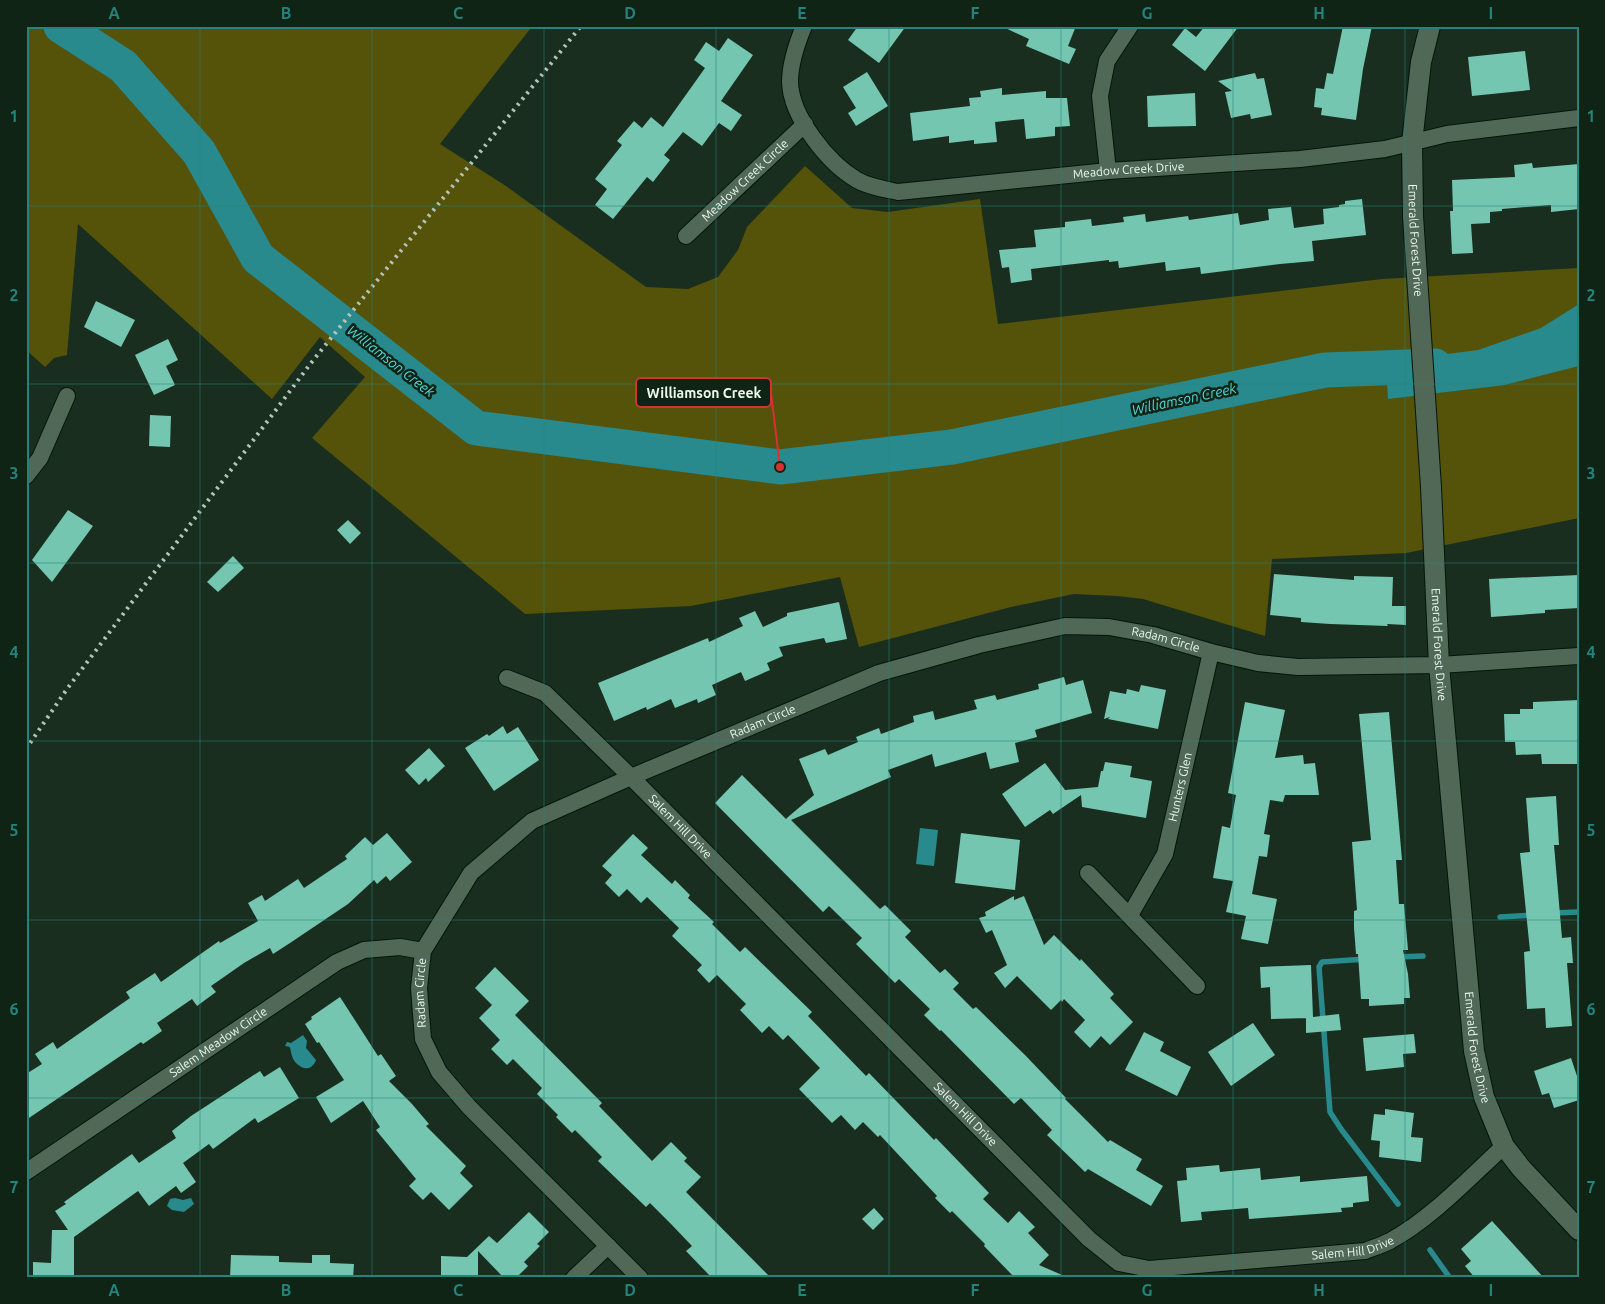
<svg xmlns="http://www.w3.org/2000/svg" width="1605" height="1304" font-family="Ubuntu,sans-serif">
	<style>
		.forest { fill: #55520a }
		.water { fill: #288a8c }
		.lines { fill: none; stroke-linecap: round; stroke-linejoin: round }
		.stream { stroke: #288a8c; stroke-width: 5.5 }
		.river { stroke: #288a8c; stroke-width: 35 }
		.building { fill: #74c6b0 }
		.minor-casing { stroke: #031609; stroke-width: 18 }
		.tertiary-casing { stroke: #031609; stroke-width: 22 }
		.minor { stroke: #516857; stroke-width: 16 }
		.tertiary { stroke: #516857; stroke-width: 20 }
		.rail { stroke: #b5c4b9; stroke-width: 4; stroke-dasharray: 2.5 5; stroke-linecap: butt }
		.grid { fill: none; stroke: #25837b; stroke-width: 1; stroke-opacity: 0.55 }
		.labels { text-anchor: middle; stroke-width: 5; stroke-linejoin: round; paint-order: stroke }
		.street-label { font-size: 12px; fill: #ebf8ee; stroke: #102416 }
		.water-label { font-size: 14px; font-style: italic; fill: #51dbde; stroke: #102416 }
		.leader { fill: none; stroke: #d73232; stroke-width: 2 }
		.callout-dot { fill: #d73232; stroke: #102416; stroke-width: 2 }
		.callout { fill: #102416; stroke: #d73232; stroke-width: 2 }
		.callout-label { font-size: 14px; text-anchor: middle; font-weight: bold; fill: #ebf8ee }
		.neatline { fill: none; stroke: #25837b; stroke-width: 2 }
		.grid-label { font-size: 16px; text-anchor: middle; font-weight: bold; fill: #25837b }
	</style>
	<rect width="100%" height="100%" fill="#192e1f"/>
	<polygon class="forest" points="26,26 507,26 530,29 440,144 506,186 646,287 688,289 718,277 738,250 747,227 805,166 852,208 888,212 980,199 998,324 1382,279 1579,268 1579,518 1406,553 1272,559 1265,636 1143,599 1117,596 1074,594 1011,607 859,647 840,577 691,606 525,614 312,438 365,377 320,337 272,399 78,224 67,355 54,358 45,367 26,350"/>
	<g class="water">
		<polygon points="1579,304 1579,366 1505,385 1388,399 1386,362 1478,350 1541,328"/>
		<polygon points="920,828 938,830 934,866 916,864"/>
		<path d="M303 1035 307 1041 306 1048 316 1060C312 1070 304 1071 296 1063 292 1059 291 1052 290 1047L285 1046 287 1042 291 1043Z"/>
		<polygon points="175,1198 183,1200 191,1198 194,1204 184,1212 172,1210 167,1206 170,1199"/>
	</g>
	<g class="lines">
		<g class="stream">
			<polyline points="1552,913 1579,912"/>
			<polyline points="1500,917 1533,915"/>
			<polyline points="1398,957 1423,956"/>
			<polyline points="1366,959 1322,962 1319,967 1330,1112 1341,1129 1398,1204"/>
			<polyline points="1430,1250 1450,1278"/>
		</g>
		<polyline class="river" points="61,26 123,66 199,152 258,258 476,428 780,467 952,447 1325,370 1435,366"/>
	</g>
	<g class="building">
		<polygon points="858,26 906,26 879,63 848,40"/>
		<polygon points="1001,26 1076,26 1068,46 1076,49 1069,64 1026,46 1029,39"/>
		<polygon points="1205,26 1239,26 1205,71 1172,45 1185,28 1196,37"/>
		<polygon points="1343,26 1372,26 1363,69 1356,120 1321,115 1322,108 1314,107 1316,88 1324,89 1327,73 1333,74"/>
		<polygon points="728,38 753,55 721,101 742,115 731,131 719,123 702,146 683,132 664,155 670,160 653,182 647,177 613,219 595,205 607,189 595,179 622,145 617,141 634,121 642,128 651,117 663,127 705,68 694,60 706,42 719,51"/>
		<polygon points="1525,51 1530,90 1472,96 1468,57"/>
		<polygon points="867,72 888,106 856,126 848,113 856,108 843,87"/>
		<polygon points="1255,73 1257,79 1264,78 1272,115 1251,119 1250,114 1231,118 1225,92 1232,91 1218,81"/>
		<polygon points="1002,88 1002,95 1046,91 1046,98 1067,98 1070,126 1055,127 1055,136 1026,139 1024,119 995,122 997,142 974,144 974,140 949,143 949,136 913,141 910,113 970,106 969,98 981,97 980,91"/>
		<polygon points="1195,93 1196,126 1148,127 1147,96"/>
		<polygon points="1532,163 1533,168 1579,164 1579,209 1551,212 1551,205 1502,209 1502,211 1490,212 1490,223 1471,224 1473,253 1452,254 1450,211 1453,211 1452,180 1515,177 1514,165"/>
		<polygon points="1362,199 1366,235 1312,241 1314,261 1280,264 1201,274 1200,267 1166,271 1165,262 1119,268 1118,261 1109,262 1109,260 1031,269 1032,280 1011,283 1009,267 1002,268 999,250 1036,247 1034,230 1065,227 1065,222 1091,219 1092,226 1124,222 1123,217 1145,214 1146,222 1188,216 1189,220 1238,213 1240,225 1269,220 1268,209 1291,207 1294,228 1324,224 1323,209 1339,207 1339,205 1345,204 1345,201"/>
		<polygon points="96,301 135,320 121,347 84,327"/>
		<polygon points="168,339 178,360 166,366 175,385 154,395 135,355"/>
		<polygon points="150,415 171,416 170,447 149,446"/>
		<polygon points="68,510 93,526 52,582 32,560"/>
		<polygon points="348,520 361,533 350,544 337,530"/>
		<polygon points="233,556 244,568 218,592 207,582"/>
		<polygon points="1274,574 1354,580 1354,576 1393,577 1392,606 1406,606 1406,625 1387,624 1388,626 1330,624 1301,622 1301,618 1270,615"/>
		<polygon points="1579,575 1579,608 1545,610 1545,613 1491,617 1489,579"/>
		<polygon points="839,602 847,639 826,643 824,638 779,647 783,656 767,663 770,670 745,681 741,672 712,685 716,695 698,703 697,699 675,708 671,699 647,710 646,707 614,721 598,683 708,638 709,642 743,626 739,618 755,611 763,627 787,616 787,613"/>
		<polygon points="1064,677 1066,685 1083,680 1092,713 1035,730 1037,737 1015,743 1019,762 990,769 986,752 935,767 932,754 888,770 891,777 791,820 880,909 885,905 911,931 905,937 940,973 945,969 959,983 953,989 973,1009 976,1007 1026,1056 1066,1098 1065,1099 1108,1142 1110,1140 1142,1159 1136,1170 1163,1186 1151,1206 1088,1169 1085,1172 1047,1135 1052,1130 1021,1098 1014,1104 941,1030 940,1031 924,1015 930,1009 899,979 895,983 856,944 862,938 829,906 823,912 715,803 742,775 786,819 788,817 789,818 788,817 814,795 799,759 825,749 828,755 858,742 856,737 879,728 881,734 914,722 913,716 933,711 935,720 977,709 974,700 995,695 997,700 1039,689 1038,684"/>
		<polygon points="1141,685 1166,690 1158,729 1108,719 1110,717 1104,719 1110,691 1126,694 1127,689 1139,692"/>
		<polygon points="1579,700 1579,764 1542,764 1541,754 1516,755 1515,742 1505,742 1504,714 1520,714 1520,709 1533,709 1533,702"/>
		<polygon points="1245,702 1285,710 1275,758 1303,755 1304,764 1315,763 1319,795 1285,795 1283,802 1270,800 1264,834 1270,835 1267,857 1259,856 1252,894 1277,899 1268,944 1241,939 1246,916 1226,912 1233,881 1213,878 1222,826 1230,828 1236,795 1228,793"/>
		<polygon points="1389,712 1402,860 1396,860 1399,904 1404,904 1408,950 1403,950 1408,974 1410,998 1404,998 1404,1004 1369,1006 1369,999 1361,999 1358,954 1356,954 1354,928 1354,911 1357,910 1352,842 1371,840 1359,714"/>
		<polygon points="503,726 507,734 518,727 539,760 494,791 465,748 487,734 489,736"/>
		<polygon points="429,748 445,766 428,782 426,778 419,785 405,770"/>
		<polygon points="1105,762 1132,766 1130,777 1152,781 1146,818 1082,807 1081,795 1053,814 1050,810 1025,827 1002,794 1045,763 1065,790 1098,787 1101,771 1103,771"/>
		<polygon points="1556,796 1559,845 1554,845 1562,938 1571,937 1573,963 1567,963 1572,1026 1546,1028 1545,1008 1527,1009 1524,952 1530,951 1520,853 1530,852 1526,798"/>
		<polygon points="387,833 412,862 390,881 386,876 377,884 374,880 348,904 290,943 273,954 270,948 244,963 211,986 216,992 197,1006 192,999 157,1023 162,1031 143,1044 141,1042 26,1120 26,1074 42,1064 35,1054 53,1042 57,1049 130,998 126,992 155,973 161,982 219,941 220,943 258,921 248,903 262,895 265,901 298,879 304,888 347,859 345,856 365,837 373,845"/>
		<polygon points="961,833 1020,840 1015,890 955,883"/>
		<polygon points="633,834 648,848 641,855 672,884 675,880 690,895 688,898 714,922 712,924 740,952 745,947 812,1012 808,1016 866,1076 869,1073 934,1140 936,1138 989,1193 983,1199 1008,1223 1019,1211 1035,1227 1028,1233 1049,1255 1039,1265 1069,1278 1015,1278 984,1246 985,1244 952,1211 950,1213 935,1198 937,1196 880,1135 878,1137 863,1122 855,1130 841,1115 832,1123 799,1089 820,1068 788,1035 783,1040 769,1026 762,1033 740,1010 746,1004 717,975 709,983 697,970 702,965 672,936 679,928 647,897 641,903 627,889 619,897 605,883 612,875 602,866"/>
		<polygon points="1014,896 1014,900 1024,896 1044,945 1054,935 1080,961 1081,959 1114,994 1110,998 1133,1022 1110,1045 1101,1036 1090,1048 1074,1032 1085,1020 1064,999 1062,1002 1061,1000 1051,1010 1017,976 1005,988 994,973 1007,965 992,930 986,933 979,918 986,916 985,912"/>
		<polygon points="1311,965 1313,1017 1339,1014 1341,1030 1306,1033 1306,1018 1308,1018 1271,1019 1270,987 1261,988 1260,967"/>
		<polygon points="495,967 529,1001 515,1015 602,1103 599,1106 652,1161 671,1142 687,1158 684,1161 701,1177 686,1192 771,1278 712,1278 686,1251 692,1246 671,1224 650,1203 646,1207 598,1161 602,1157 575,1130 572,1133 556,1117 558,1115 537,1094 542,1088 513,1059 507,1065 491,1049 500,1040 479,1018 492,1005 475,988"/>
		<polygon points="340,997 378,1056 381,1054 396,1076 389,1081 412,1104 429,1124 426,1126 466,1166 460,1173 473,1186 449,1210 431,1192 423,1200 409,1186 416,1179 376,1130 380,1127 363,1101 331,1123 316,1097 344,1080 319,1042 317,1043 305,1024 312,1019 311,1017"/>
		<polygon points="1253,1023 1275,1055 1231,1086 1208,1052"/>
		<polygon points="1144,1032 1164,1042 1160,1051 1191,1067 1177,1096 1125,1070"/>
		<polygon points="1414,1034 1416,1053 1403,1054 1404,1067 1366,1071 1363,1038"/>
		<polygon points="1571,1058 1579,1082 1579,1100 1554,1108 1549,1093 1542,1095 1534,1071"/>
		<polygon points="280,1067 299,1098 258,1123 255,1118 213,1149 209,1144 183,1163 196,1182 181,1193 176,1186 149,1206 138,1191 74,1237 74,1278 33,1278 33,1262 51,1263 52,1230 68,1230 55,1211 66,1204 64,1202 132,1154 139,1163 176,1138 172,1131 191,1116 260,1071 264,1077"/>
		<polygon points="1385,1109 1414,1113 1411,1137 1423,1138 1421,1162 1379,1157 1380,1141 1371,1140 1374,1114 1385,1115"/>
		<polygon points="1219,1165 1220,1172 1260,1168 1261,1180 1300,1176 1300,1182 1367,1176 1369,1201 1353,1203 1353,1207 1341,1208 1342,1212 1249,1219 1248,1208 1201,1212 1202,1220 1181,1222 1177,1181 1187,1180 1186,1168"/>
		<polygon points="874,1208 884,1219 873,1230 862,1219"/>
		<polygon points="529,1212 549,1232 537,1244 540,1246 524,1262 528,1266 516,1278 504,1278 478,1251 478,1278 441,1278 441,1256 467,1257 489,1236 497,1243"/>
		<polygon points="1492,1221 1514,1245 1544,1278 1475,1278 1465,1266 1471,1261 1461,1249"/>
		<polygon points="231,1255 279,1256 279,1262 312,1263 312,1255 330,1255 330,1263 354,1264 353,1278 230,1278"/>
	</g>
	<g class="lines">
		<g class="minor-casing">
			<g id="minor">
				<path id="s1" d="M804 26C797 43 790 63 790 82 791 117 828 163 857 180 869 187 884 189 898 192L1108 171 1300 159 1385 149 1447 134 1579 118"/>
				<polyline points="1108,171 1100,96 1107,61 1130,26"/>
				<path id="s2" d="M686 236 805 124"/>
				<polyline points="26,476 40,458 67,396"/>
				<path id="s3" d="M507 678 545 693 631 777 1089 1239 1119 1263 1149 1269 1365 1251C1373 1248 1382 1245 1390 1241 1431 1219 1469 1178 1504 1146"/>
				<polyline points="1088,873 1197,986"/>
				<path id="s4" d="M1130 915 1165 854 1211 652"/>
				<path id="s5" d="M26 1172 337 962 364 950 400 947 423 951"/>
				<polyline points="574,1278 608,1246"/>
				<path id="s6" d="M640 1278 469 1107 439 1072 423 1039 419 988 423 951 471 873 532 821 631 777 879 673 979 645 1065 626 1109 627 1153 635 1211 652 1258 663 1298 667 1439 665 1579 656"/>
			</g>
		</g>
		<g class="tertiary-casing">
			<g id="tertiary">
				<path id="s7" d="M1430 26 1421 62 1412 143 1413 216 1431 487 1439 665 1474 1051 1484 1097 1504 1146 1521 1168 1579 1230"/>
			</g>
		</g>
		<use href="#minor" class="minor"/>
		<use href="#tertiary" class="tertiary"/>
		<polyline class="rail" points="26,749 67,689 311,363 581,26"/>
	</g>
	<path class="grid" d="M200 26V1278M372 26V1278M544 26V1278M716 26V1278M889 26V1278M1061 26V1278M1233 26V1278M1405 26V1278M26 206H1579M26 384H1579M26 563H1579M26 741H1579M26 920H1579M26 1098H1579"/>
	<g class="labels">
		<g class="street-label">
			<text dy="4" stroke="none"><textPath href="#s1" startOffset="455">Meadow Creek Drive</textPath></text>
			<text dy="4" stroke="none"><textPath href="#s2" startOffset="81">Meadow Creek Circle</textPath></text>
			<text dy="4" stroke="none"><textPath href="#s7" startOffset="216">Emerald Forest Drive</textPath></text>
			<text dy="4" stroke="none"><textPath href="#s6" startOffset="1256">Radam Circle</textPath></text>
			<text dy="4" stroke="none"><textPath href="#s7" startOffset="621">Emerald Forest Drive</textPath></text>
			<text dy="4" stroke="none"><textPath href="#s6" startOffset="836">Radam Circle</textPath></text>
			<text dy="4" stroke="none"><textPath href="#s4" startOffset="139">Hunters Glen</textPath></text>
			<text dy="4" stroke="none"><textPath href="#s3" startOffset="231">Salem Hill Drive</textPath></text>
			<text dy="4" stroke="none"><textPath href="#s6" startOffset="371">Radam Circle</textPath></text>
			<text dy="4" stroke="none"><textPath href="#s5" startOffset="232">Salem Meadow Circle</textPath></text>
			<text dy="4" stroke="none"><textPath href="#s7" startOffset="1026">Emerald Forest Drive</textPath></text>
			<text dy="4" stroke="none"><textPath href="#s3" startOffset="636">Salem Hill Drive</textPath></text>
			<text dy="4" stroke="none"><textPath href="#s3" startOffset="1086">Salem Hill Drive</textPath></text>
		</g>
		<g class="water-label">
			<text transform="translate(391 361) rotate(38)" y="5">Williamson Creek</text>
			<text transform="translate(1184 399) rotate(-12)" y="5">Williamson Creek</text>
		</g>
	</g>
	<path class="leader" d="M780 467L771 393"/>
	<circle class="callout-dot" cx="780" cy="467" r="5"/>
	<rect class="callout" x="636" y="378" width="135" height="29" rx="5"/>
	<g class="callout-label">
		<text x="704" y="398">Williamson Creek</text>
	</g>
	<rect width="1605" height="1304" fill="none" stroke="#102416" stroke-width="55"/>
	<rect x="28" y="28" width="1550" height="1248" class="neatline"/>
	<g class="grid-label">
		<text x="114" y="19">A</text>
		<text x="286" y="19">B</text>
		<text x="458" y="19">C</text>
		<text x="630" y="19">D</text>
		<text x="802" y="19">E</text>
		<text x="975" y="19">F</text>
		<text x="1147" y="19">G</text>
		<text x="1319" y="19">H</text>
		<text x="1491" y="19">I</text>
		<text x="14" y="122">1</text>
		<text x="1591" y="122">1</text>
		<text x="14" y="301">2</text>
		<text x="1591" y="301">2</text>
		<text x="14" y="479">3</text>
		<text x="1591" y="479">3</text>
		<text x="14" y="658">4</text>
		<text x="1591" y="658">4</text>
		<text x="14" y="836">5</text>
		<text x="1591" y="836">5</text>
		<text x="14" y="1015">6</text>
		<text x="1591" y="1015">6</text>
		<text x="14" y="1193">7</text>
		<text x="1591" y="1193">7</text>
		<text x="114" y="1296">A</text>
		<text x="286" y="1296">B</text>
		<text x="458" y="1296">C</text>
		<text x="630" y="1296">D</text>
		<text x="802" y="1296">E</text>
		<text x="975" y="1296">F</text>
		<text x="1147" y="1296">G</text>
		<text x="1319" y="1296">H</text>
		<text x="1491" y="1296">I</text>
	</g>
</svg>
